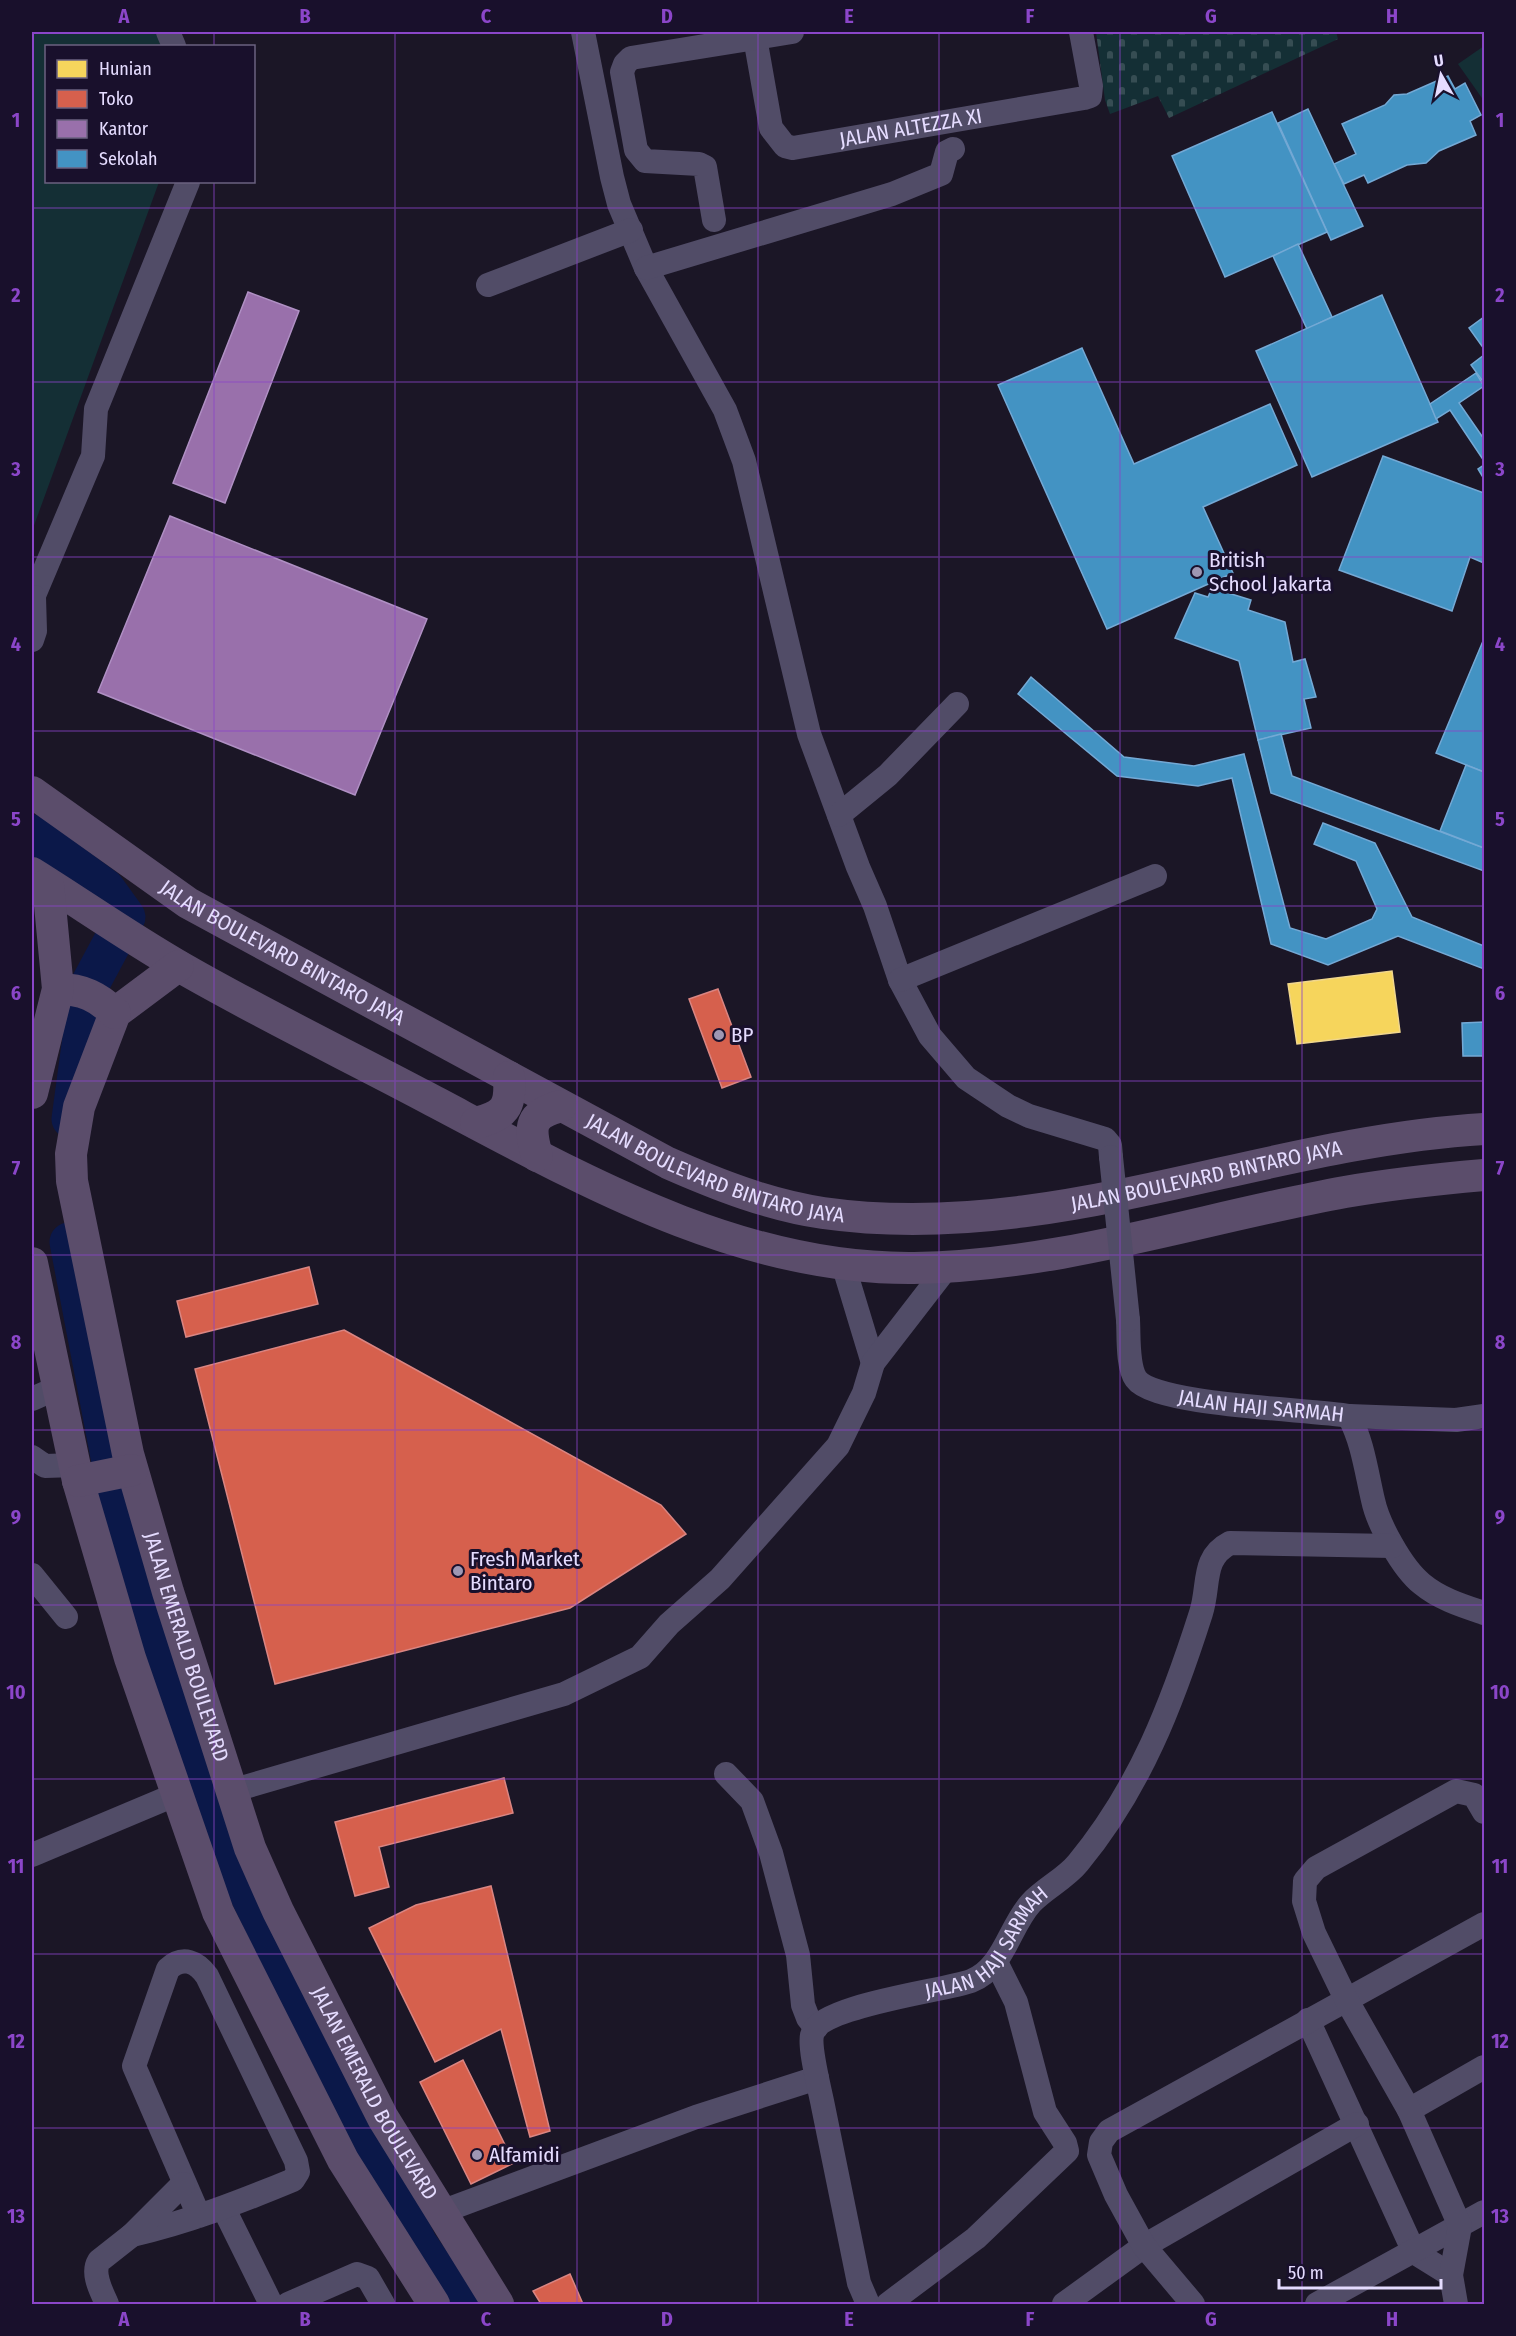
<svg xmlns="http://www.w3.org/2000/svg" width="1516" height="2336" font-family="'Fira Sans Condensed',sans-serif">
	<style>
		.grass { fill: #142f35 }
		.cemetery { fill: url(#cemetery-stones) }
		.homes { fill: #f6d55c; stroke: #f1d78d; stroke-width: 1.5 }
		.shops { fill: #d6604d; stroke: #da8582; stroke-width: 1.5 }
		.offices { fill: #9970ab; stroke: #b090c4; stroke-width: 1.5 }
		.schools { fill: #4393c3; stroke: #74a9d5; stroke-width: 1.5 }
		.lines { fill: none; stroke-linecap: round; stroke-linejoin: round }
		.river { stroke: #0b1849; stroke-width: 39 }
		.minor { stroke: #514c67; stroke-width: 24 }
		.major { stroke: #5b4d6b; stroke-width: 32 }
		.minor-bridge { stroke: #514c67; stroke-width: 24 }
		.grid { fill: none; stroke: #8b46c9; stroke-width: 1.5; stroke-opacity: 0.55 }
		.poi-dot { fill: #9e97b3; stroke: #19102c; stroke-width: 2 }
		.labels { text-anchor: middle; stroke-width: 6; stroke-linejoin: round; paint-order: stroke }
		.street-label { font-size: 21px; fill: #e5dcff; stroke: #19102c }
		.poi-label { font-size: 21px; fill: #e5dcff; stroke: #19102c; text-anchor: start }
		.neatline { fill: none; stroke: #8b46c9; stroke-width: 2 }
		.grid-label { font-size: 20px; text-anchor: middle; font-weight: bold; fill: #8b46c9 }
	</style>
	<defs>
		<pattern id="cemetery-stones" width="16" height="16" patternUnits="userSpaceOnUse" patternTransform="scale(1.5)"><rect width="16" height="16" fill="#142f35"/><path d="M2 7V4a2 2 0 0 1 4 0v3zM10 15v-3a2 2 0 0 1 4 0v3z" fill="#364d53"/></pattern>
	</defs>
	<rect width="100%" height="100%" fill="#1b1626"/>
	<g class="grass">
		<polygon points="32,32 171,32 183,46 46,46 46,182 159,182 32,531"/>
		<polygon points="1484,46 1484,101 1458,64"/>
	</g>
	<polygon class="cemetery" points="1096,32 1336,32 1338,39 1169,118 1158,96 1110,114 1105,100"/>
	<polygon class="homes" points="1392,971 1400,1032 1297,1044 1288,984"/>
	<g class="shops">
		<polygon points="290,645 324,658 307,701 273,689"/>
		<polygon points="718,989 751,1077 722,1088 689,999"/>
		<polygon points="309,1267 318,1304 186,1337 177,1301"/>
		<polygon points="344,1330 661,1505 686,1534 570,1608 275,1684 195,1369"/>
		<polygon points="504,1778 513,1813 379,1847 389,1887 355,1896 335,1822"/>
		<polygon points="491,1886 550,2131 530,2137 501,2029 435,2062 369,1928 416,1905"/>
		<polygon points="463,2060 514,2163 471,2184 420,2082"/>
		<polygon points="570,2274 583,2304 541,2304 533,2291"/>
	</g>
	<g class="offices">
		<polygon points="248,292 299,311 225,503 173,483"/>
		<polygon points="170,516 427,619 355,795 98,692"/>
	</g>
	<g class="schools">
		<polygon points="1448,76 1455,89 1465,83 1481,115 1470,121 1476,135 1439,151 1426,163 1407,165 1368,183 1364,175 1344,184 1334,164 1356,154 1342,124 1385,105 1394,95 1407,94"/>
		<polygon points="1308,109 1363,226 1331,240 1278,123"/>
		<polygon points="1272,112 1327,232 1225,277 1172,156"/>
		<polygon points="1298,244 1332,317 1307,329 1273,256"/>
		<polygon points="1382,295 1438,422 1312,477 1256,351"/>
		<polygon points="1484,317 1484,349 1469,328"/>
		<polygon points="1082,348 1134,464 1270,404 1297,465 1203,507 1233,573 1107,629 998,385"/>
		<polygon points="1484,355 1484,383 1471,365"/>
		<polygon points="1476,373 1484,386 1459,403 1484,439 1484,461 1450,410 1436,419 1430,404"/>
		<polygon points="1383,456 1484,493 1484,563 1470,557 1452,611 1339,570"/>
		<polygon points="1484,465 1484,479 1478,469"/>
		<polygon points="1212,588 1251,600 1248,610 1285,622 1293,662 1305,659 1316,697 1304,699 1311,728 1258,740 1239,661 1175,638 1195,593 1208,597"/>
		<polygon points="1483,641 1484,642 1484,772 1436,753"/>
		<polygon points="1031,677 1124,757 1194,766 1244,754 1290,928 1326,939 1372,919 1377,909 1356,861 1314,844 1323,823 1375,843 1412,917 1484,946 1484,969 1398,936 1328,965 1271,944 1232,778 1198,786 1117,776 1018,694"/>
		<polygon points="1281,734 1292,776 1484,848 1484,871 1271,793 1258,740"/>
		<polygon points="1466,765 1484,772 1484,848 1440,831"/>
		<polygon points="1484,1022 1484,1056 1463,1056 1462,1023"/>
	</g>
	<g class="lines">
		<g class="river">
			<polyline points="32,834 105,888 126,917 89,986 71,1119"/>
			<polyline points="69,1242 125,1535 216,1826 418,2244 460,2304"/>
		</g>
		<g class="minor">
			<polyline points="168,32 174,46"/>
			<polyline points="583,32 612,177 619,204 646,268 725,410 744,461 809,734 858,867 875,906 900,980 930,1036 966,1078 1008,1106 1029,1116 1105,1139 1110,1145 1111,1157"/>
			<path id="s1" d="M754 32 771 128 785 146 793 148 1084 98 1090 96 1091 86 1081 32"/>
			<polyline points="714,220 705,167 699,164 645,161 636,150 622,72 625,64 631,58 792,32"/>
			<polyline points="646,268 892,194 941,174 947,152 953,149"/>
			<polyline points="488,285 631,230"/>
			<polyline points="32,600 89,465 93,456 96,409 188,182"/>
			<polyline points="32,640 35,631 34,597"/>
			<polyline points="839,815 888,775 957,704"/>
			<polyline points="900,980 1155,876"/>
			<polyline points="843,1264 873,1363"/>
			<path id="s2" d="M1128 1320C1129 1336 1127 1366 1136 1379 1155 1406 1311 1409 1349 1416 1363 1443 1366 1470 1373 1500 1378 1524 1402 1568 1422 1584 1440 1599 1463 1606 1484 1613"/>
			<polyline points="32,1399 59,1387"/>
			<polyline points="1349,1416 1456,1420 1484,1416"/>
			<polyline points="32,1457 45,1466 75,1465"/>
			<polyline points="32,1575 66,1617"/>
			<polyline points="726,1774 752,1801 771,1853 798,1955 803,2005 808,2018 816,2028"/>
			<polyline points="231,1791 564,1694 640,1657 669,1624 720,1579 838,1446 864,1393 873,1363 948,1266"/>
			<polyline points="32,1855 177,1794"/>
			<polyline points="1308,2020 1414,2252 1451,2275"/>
			<polyline points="1409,2110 1484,2067"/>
			<polyline points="224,2209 271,2304"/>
			<polyline points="441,2212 696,2117 817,2078"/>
			<path d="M132 2235C188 2222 240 2202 293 2180L298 2172 296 2161 207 1976C197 1962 183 1955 168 1969L134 2066 199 2216"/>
			<path d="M107 2304C102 2292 91 2274 99 2261L132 2235 183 2184"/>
			<polyline points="288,2304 357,2274 368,2278 383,2304"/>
			<path id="s3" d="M868 2304 859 2283C847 2224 835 2165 823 2106 820 2090 809 2049 812 2035 818 2005 944 1991 971 1981 1004 1968 1009 1927 1031 1903 1045 1888 1065 1879 1078 1863 1140 1788 1172 1704 1201 1613 1210 1585 1201 1558 1230 1543L1392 1546"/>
			<polyline points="888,2304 976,2238 1067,2151 1065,2143 1045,2112 1016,2002 996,1962"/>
			<polyline points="1064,2304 1144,2246 1357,2124"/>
			<polyline points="1193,2304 1144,2246 1116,2195 1099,2155 1101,2142 1109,2131 1484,1924"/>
			<polyline points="1317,2304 1484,2212"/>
			<polyline points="1456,2304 1451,2275 1460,2226 1409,2110 1346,1999 1314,1933 1304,1901 1305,1881 1316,1868 1456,1791 1474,1795 1484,1812"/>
		</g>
		<g class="major">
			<path id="s4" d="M32 792 188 903 668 1163C718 1185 769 1205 823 1213 1049 1245 1262 1142 1484 1129"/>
			<path d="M32 873C80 903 127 936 177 965 258 1012 343 1053 426 1097 578 1177 737 1270 914 1268 1062 1266 1201 1218 1345 1192 1391 1184 1438 1179 1484 1175"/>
			<path id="s5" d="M178 966 115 1013 79 1107 71 1154 72 1181 128 1454 168 1592 250 1848 278 1911 383 2118 498 2304"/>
			<path d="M58 989C83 989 98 997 115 1013"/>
			<polyline points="32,1093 58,989 48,884"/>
			<path d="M476 1123C505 1115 511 1108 509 1077"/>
			<path d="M537 1156C529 1126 529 1115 561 1106"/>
			<polyline points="32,1263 78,1481 130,1658 218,1912 343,2160 434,2304"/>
			<polyline points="78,1481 132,1470"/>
		</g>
		<polyline class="minor-bridge" points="1111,1157 1128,1320"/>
	</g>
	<path class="grid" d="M214 32V46M395 32V2304M577 32V2304M758 32V2304M939 32V2304M1120 32V2304M1302 32V2304M214 182V2304M32 208H1484M32 382H1484M32 557H1484M32 731H1484M32 906H1484M32 1081H1484M32 1255H1484M32 1430H1484M32 1605H1484M32 1779H1484M32 1954H1484M32 2128H1484"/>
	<g class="poi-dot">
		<circle cx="1197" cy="572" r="6"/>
		<circle cx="719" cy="1035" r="6"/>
		<circle cx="458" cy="1571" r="6"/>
		<circle cx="477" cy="2155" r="6"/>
	</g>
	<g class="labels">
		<g class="street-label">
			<text dy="7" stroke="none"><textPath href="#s1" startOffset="248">JALAN ALTEZZA XI</textPath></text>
			<text dy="7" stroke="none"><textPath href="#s4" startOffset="298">JALAN BOULEVARD BINTARO JAYA</textPath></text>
			<text dy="7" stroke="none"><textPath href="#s4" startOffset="784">JALAN BOULEVARD BINTARO JAYA</textPath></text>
			<text dy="7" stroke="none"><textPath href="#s4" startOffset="1288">JALAN BOULEVARD BINTARO JAYA</textPath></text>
			<text dy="7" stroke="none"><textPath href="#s2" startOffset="190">JALAN HAJI SARMAH</textPath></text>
			<text dy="7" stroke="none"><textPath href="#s5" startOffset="734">JALAN EMERALD BOULEVARD</textPath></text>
			<text dy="7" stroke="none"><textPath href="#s3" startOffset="483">JALAN HAJI SARMAH</textPath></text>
			<text dy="7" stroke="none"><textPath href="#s5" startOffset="1220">JALAN EMERALD BOULEVARD</textPath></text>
		</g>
		<g class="poi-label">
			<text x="1209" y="567">British<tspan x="1209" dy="24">School Jakarta</tspan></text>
			<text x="731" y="1042">BP</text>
			<text x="470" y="1566">Fresh Market<tspan x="470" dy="24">Bintaro</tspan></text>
			<text x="489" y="2162">Alfamidi</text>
		</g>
	</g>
	<rect width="1516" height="2336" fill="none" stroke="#19102c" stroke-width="66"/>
	<rect x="45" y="45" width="210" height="138" fill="#19102c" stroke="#6b6280" stroke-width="1.5"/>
	<rect x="57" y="60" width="30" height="18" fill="#f6d55c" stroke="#6b6280" stroke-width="1.5"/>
	<text x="99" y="75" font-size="18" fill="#e5dcff">Hunian</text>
	<rect x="57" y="90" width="30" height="18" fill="#d6604d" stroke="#6b6280" stroke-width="1.5"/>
	<text x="99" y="105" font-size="18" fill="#e5dcff">Toko</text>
	<rect x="57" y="120" width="30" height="18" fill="#9970ab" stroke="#6b6280" stroke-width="1.5"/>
	<text x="99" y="135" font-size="18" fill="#e5dcff">Kantor</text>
	<rect x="57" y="150" width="30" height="18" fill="#4393c3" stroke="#6b6280" stroke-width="1.5"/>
	<text x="99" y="165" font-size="18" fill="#e5dcff">Sekolah</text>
	<g transform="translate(1441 75) rotate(351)" stroke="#19102c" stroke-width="4.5" paint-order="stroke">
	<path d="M0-4.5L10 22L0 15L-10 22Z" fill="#e5dcff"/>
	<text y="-9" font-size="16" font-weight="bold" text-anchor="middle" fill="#e5dcff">U</text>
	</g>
	<path d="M1279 2279v9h162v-9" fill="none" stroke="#e5dcff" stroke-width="3"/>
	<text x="1288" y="2279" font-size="18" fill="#e5dcff" stroke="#19102c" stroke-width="4.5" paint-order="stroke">50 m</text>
	<rect x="33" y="33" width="1450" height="2270" class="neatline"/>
	<g class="grid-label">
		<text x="124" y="23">A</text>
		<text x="305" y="23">B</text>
		<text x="486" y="23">C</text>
		<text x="667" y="23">D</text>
		<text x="849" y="23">E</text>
		<text x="1030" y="23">F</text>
		<text x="1211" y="23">G</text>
		<text x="1392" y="23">H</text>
		<text x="16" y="127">1</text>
		<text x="1500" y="127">1</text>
		<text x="16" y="302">2</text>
		<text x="1500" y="302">2</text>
		<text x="16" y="476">3</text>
		<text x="1500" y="476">3</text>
		<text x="16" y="651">4</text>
		<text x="1500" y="651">4</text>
		<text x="16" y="826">5</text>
		<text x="1500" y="826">5</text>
		<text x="16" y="1000">6</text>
		<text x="1500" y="1000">6</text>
		<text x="16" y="1175">7</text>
		<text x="1500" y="1175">7</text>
		<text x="16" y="1349">8</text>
		<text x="1500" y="1349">8</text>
		<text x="16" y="1524">9</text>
		<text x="1500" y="1524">9</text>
		<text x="16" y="1699">10</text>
		<text x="1500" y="1699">10</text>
		<text x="16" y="1873">11</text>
		<text x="1500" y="1873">11</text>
		<text x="16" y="2048">12</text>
		<text x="1500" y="2048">12</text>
		<text x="16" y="2223">13</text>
		<text x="1500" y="2223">13</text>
		<text x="124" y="2326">A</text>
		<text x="305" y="2326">B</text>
		<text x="486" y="2326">C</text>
		<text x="667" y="2326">D</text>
		<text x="849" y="2326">E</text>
		<text x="1030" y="2326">F</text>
		<text x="1211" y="2326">G</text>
		<text x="1392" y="2326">H</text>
	</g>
</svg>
